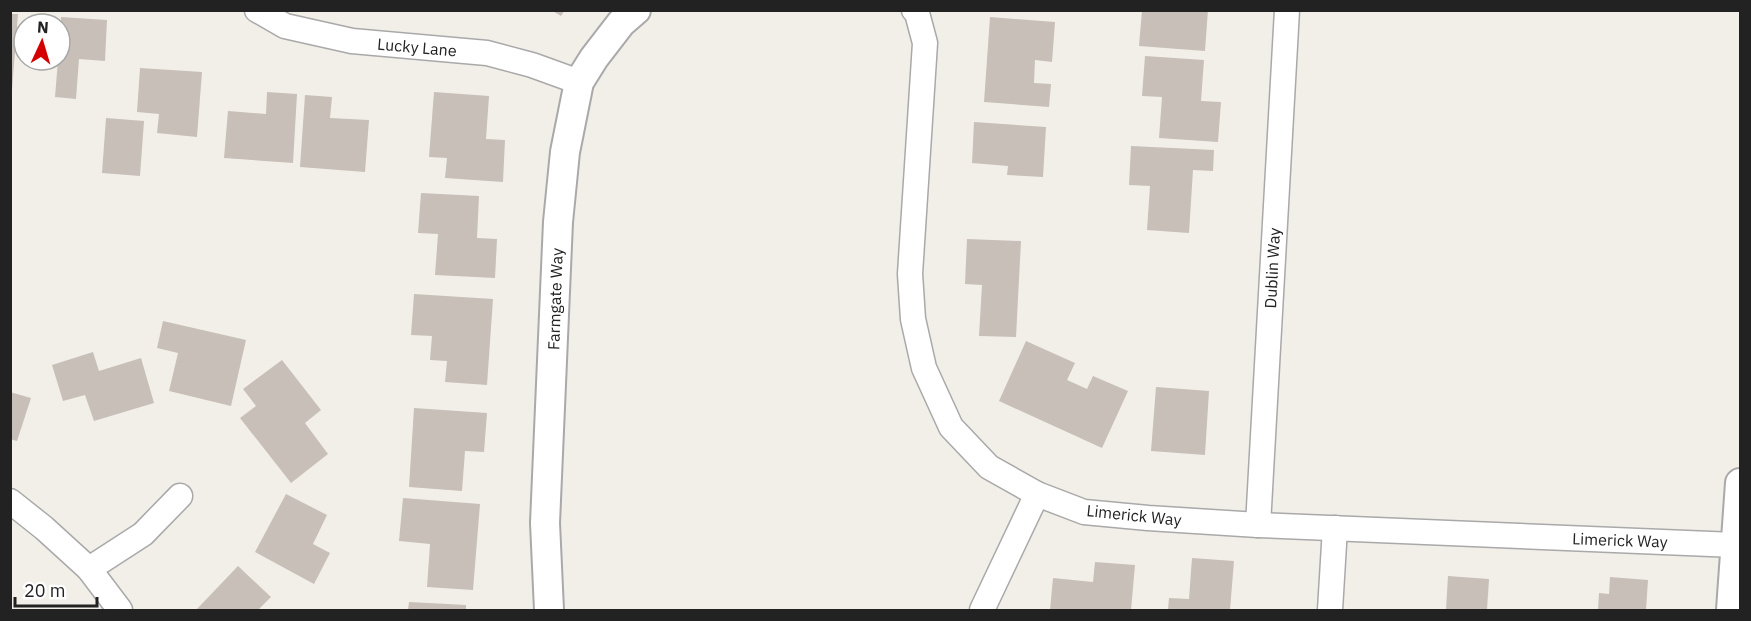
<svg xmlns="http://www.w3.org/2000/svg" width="1751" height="621" font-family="'IBM Plex Sans',sans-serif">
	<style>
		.building { fill: #c7bfb8 }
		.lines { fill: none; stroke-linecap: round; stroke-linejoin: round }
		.minor-casing { stroke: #a9a9a9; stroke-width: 27 }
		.tertiary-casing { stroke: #a9a9a9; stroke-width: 32 }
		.minor { stroke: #fff; stroke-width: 24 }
		.tertiary { stroke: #fff; stroke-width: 28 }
		.labels { text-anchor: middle; stroke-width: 4.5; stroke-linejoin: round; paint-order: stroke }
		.street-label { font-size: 16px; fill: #222; stroke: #fff }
	</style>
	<rect width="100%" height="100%" fill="#f2efe9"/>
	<g class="building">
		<polygon points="551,10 565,10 561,16"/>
		<polygon points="1142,10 1208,10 1205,51 1139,46"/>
		<polygon points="10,14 18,14 12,90 10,90"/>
		<polygon points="61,17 107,20 105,61 79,59 76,99 55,97 58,60 60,60"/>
		<polygon points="990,17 1055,22 1052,62 1035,60 1034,83 1051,84 1049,107 984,102"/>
		<polygon points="1145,56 1204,60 1201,101 1221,102 1218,142 1159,138 1162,97 1142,96"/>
		<polygon points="140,68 202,72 197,137 157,133 159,114 137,112"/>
		<polygon points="267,92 297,94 293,163 224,158 228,111 266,114"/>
		<polygon points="434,92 489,96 486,139 505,140 503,182 445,178 447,158 429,157"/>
		<polygon points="305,95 332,97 330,118 369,120 365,172 300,167"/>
		<polygon points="106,118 144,121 140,176 102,173"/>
		<polygon points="974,122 1046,127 1043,177 1007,175 1008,166 972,163"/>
		<polygon points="1131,146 1214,150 1213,171 1193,170 1189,233 1147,230 1150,186 1129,185"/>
		<polygon points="421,193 479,196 477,238 497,239 495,278 435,275 438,234 418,233"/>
		<polygon points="967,239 1021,241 1016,337 979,336 982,285 965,284"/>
		<polygon points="414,294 493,299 487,385 445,382 447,361 430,360 432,336 411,335"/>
		<polygon points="163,321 246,340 231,406 169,391 178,353 157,348"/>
		<polygon points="1026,341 1075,363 1067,380 1087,389 1093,376 1128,391 1102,448 999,401"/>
		<polygon points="93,352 99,371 141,358 154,403 94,421 85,395 63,401 52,365"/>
		<polygon points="282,360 321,410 305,423 328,454 291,483 240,418 256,406 243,389"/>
		<polygon points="1156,387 1209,391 1205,455 1151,451"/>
		<polygon points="10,392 31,398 17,441 10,439"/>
		<polygon points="414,408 487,413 484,452 465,451 462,491 409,487"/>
		<polygon points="286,494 327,515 313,544 330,553 314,584 255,552"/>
		<polygon points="403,498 480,504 473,590 427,587 430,544 399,541"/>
		<polygon points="1192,558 1234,561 1230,610 1168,610 1169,598 1189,599"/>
		<polygon points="1095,562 1135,565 1131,610 1050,610 1053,578 1093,582"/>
		<polygon points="238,566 271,597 258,610 196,610"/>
		<polygon points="1448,576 1489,579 1487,610 1446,610"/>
		<polygon points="1610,577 1648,580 1646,610 1598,610 1599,593 1609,594"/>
		<polygon points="409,602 466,605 466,610 408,610"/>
	</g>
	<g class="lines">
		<g class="minor-casing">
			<g id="minor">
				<polyline points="257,10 285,26 352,41 487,53 532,65 579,82"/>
				<polyline points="914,10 917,13 925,43 910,274 913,319 924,368 951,427 989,467 1037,494 1084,512 1148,518 1258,525 1735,545"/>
				<polyline points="10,501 44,528 89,569 120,610"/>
				<polyline points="1258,525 1287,10"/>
				<polyline points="89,569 143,534 180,496"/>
				<polyline points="982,610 1037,494"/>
				<polyline points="1330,610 1335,528"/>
			</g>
		</g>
		<g class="tertiary-casing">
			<g id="tertiary">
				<polyline points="549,610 545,523 558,222 565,152 579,82 594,58 621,23 636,10"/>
				<polyline points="1731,610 1740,483"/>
			</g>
		</g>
		<use href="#minor" class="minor"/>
		<use href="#tertiary" class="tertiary"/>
	</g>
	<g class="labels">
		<g class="street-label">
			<text transform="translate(417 47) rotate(5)" y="6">Lucky Lane</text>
			<text transform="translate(1272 268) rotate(-87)" y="6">Dublin Way</text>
			<text transform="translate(555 299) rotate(-88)" y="6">Farmgate Way</text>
			<text transform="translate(1134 515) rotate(6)" y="6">Limerick Way</text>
			<text transform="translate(1620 540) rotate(2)" y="6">Limerick Way</text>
		</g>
	</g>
	<rect width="1751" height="621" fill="none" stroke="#222222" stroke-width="24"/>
	<g transform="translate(42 42) rotate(4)"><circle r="28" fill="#ffffff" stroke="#a7a7a7" stroke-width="1.5"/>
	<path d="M0-4.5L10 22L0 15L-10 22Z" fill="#d40000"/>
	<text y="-9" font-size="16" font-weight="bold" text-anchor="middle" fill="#222222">N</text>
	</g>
	<path d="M15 597v9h82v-9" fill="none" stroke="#222222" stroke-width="3"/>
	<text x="24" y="597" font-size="18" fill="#222222" stroke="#ffffff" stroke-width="4.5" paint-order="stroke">20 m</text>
</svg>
